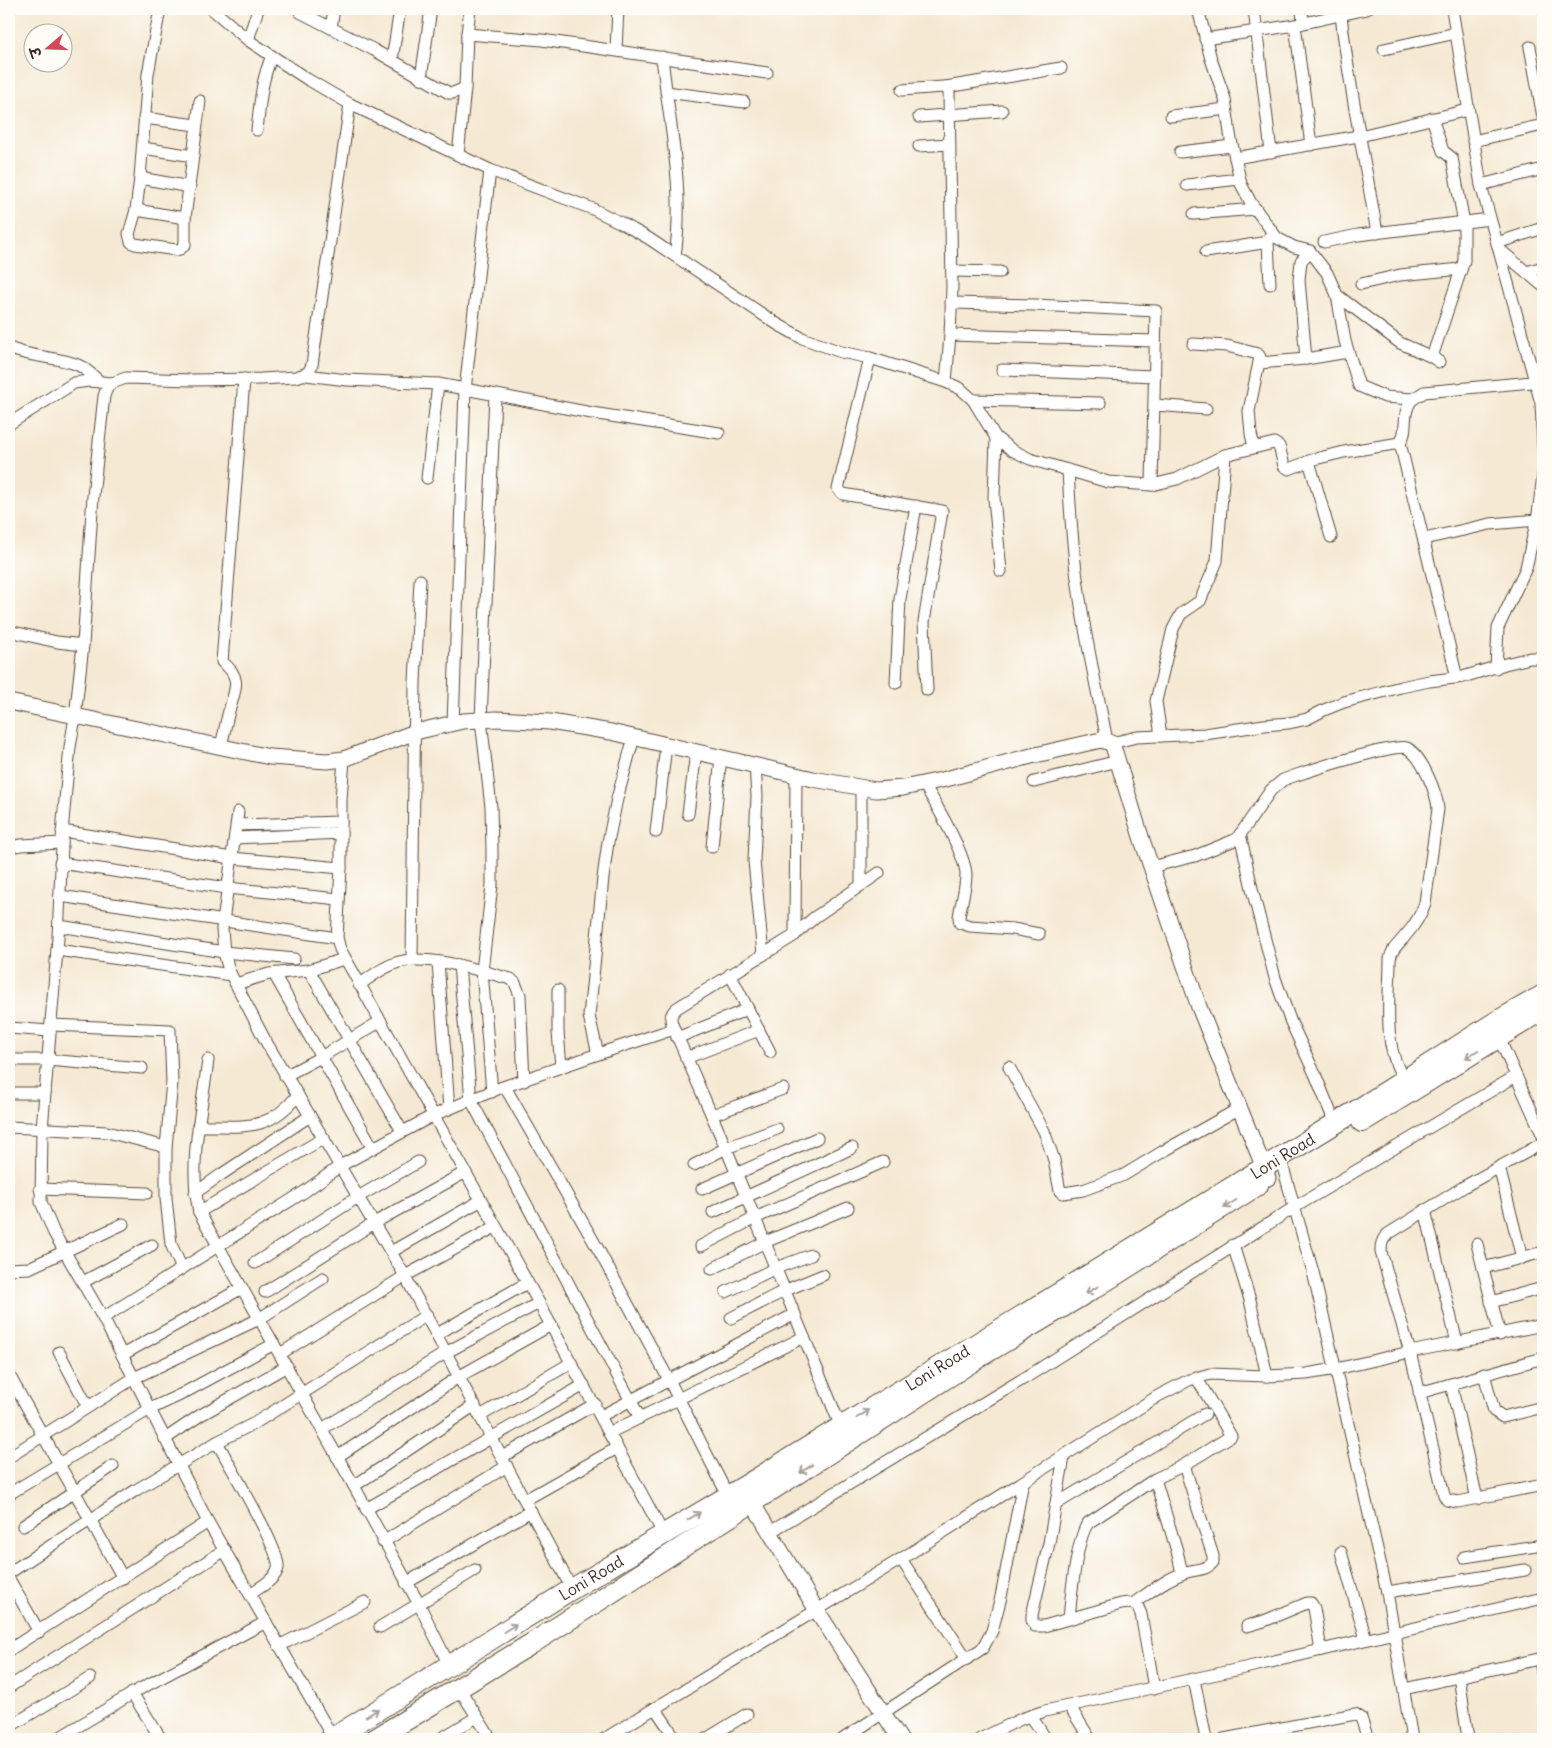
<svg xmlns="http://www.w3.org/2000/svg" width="1552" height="1748" font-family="Delius,'Playpen Sans Deva',sans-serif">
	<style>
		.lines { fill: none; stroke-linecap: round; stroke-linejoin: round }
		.street-casing { stroke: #574739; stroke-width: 13 }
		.secondary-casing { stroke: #574739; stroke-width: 17 }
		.highway-casing { stroke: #574739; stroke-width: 22 }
		.street { stroke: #fff; stroke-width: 11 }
		.secondary { stroke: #fff; stroke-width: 15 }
		.highway { stroke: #fff; stroke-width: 20 }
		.oneway { stroke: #a79f9a }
		.labels { text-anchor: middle; stroke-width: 4.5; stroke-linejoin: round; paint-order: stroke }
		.street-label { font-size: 16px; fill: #3b2a1e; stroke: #fdfcf7 }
	</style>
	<rect width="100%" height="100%" fill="#fdfcf7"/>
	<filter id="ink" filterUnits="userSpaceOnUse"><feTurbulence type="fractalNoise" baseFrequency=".02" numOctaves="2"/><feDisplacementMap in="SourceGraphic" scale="10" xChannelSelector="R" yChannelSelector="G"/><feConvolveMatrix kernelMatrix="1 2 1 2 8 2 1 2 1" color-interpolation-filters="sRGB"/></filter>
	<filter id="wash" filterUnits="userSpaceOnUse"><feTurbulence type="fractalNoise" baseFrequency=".0096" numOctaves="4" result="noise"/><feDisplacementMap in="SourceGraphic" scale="20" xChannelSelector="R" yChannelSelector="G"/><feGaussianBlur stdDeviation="1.12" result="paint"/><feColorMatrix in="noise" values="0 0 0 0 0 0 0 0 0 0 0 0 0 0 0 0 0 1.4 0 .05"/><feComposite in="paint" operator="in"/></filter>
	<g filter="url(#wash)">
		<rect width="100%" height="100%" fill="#f5e9d3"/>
	</g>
	<g filter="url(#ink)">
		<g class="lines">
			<g class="street-casing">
				<g id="street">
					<polyline points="160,9 148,74 140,178 136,210 129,234 131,242 135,244 176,250 180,249 185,245 185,218 200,101"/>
					<path d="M212 9 248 40 272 56 307 79 350 104 490 170 593 209 623 224 648 238 777 324 802 338 841 352 870 358 946 382 961 389 973 400 996 438 1012 450 1030 459 1108 482 1152 485 1177 479 1225 455 1274 443 1279 446 1284 466 1289 469 1315 459 1344 452 1400 443C1409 431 1401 414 1411 401 1414 398 1420 395 1424 392L1543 381"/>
					<polyline points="1198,9 1211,59 1225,99 1231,140 1241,184 1251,203 1277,238 1294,247 1310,251 1301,261 1299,280 1306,359"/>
					<polyline points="1254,9 1271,152"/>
					<polyline points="1302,9 1303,23"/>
					<polyline points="1452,9 1481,185 1541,403 1543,447"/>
					<polyline points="300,12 374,50 449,93 453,93 465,88"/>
					<path d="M1341 15C1349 88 1365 160 1377 233"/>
					<polyline points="1295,25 1311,145"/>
					<polyline points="331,28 334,9"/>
					<polyline points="467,34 542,40 767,73"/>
					<polyline points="1205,39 1295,25 1367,9"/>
					<polyline points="248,40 258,9"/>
					<polyline points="1530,47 1543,117"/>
					<polyline points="1384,49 1456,33"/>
					<polyline points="616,50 618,9"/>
					<path d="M662 57C669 123 685 189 675 256"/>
					<polyline points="392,60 400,9"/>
					<polyline points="421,78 431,9"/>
					<polyline points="946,87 1061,68"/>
					<polyline points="902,90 943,87 946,87 949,91 952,288 950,335 946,382"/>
					<polyline points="666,92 744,102"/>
					<polyline points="1171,116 1226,109"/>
					<polyline points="919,117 1002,111"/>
					<polyline points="144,118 196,125"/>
					<polyline points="1432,118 1443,151 1452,158 1464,223 1464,261 1432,357"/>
					<path d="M257 130C260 105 261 80 272 56"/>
					<polyline points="1473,141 1543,125"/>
					<polyline points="919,146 949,144"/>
					<polyline points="143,148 193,156"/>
					<polyline points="1180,152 1232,146"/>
					<polyline points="458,155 465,88 467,34 470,9"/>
					<polyline points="1235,158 1364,135 1468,110"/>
					<polyline points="140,178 190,187"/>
					<polyline points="1187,185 1239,179"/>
					<polyline points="1481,185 1543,169"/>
					<polyline points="136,210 185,218"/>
					<polyline points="1194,214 1256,209"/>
					<polyline points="1270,236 1268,242 1270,284"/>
					<polyline points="1324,242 1358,235 1490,219"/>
					<polyline points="1497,243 1543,228"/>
					<polyline points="1499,249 1543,286"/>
					<polyline points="1310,251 1327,273 1337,295 1400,343 1432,357 1439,362"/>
					<polyline points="1206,252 1268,242"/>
					<polyline points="952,271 1000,272"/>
					<polyline points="1527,272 1543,267"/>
					<polyline points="1361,284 1400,275 1461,269"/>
					<polyline points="1337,295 1345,341 1359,386 1385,397 1412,399"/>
					<polyline points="951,303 1035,305 1156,311 1152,485"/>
					<polyline points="950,335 1155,341"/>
					<polyline points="1193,344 1227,346 1258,354 1260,357 1249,411 1251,434 1254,447"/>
					<path d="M9 348C31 358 56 356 78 365 87 369 93 376 100 382"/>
					<polyline points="870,358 838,489 843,494 942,511 924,622 927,690"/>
					<polyline points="1259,363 1306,359 1348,352"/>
					<polyline points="1002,370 1155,376"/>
					<polyline points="306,375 347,380 438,384 592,413 719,433"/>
					<polyline points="973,400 1100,403"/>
					<polyline points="1155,405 1206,409"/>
					<polyline points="9,424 74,383 89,381 112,383"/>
					<polyline points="996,438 994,498 1001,571"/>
					<polyline points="1400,443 1457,678"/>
					<polyline points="1309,461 1331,537"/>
					<path d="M1068 470C1070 509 1072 547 1078 585 1085 638 1097 689 1107 741"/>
					<polyline points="427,478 438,384"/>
					<polyline points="1424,539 1490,524 1537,520"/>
					<polyline points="9,631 57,642 83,645"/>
					<polyline points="1496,668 1498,628 1526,568 1538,514 1543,475"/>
					<polyline points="896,683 900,599 916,506"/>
					<polyline points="453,724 465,390 490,170"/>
					<polyline points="1161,736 1156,701 1173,629 1181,614 1200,601 1217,561 1225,455"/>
					<polyline points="1111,743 1137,737 1205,734 1264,725 1289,723 1307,719 1324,710 1344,702 1401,687 1429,681 1463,677 1505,664 1530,658 1543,658"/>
					<path d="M221 746C224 734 226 722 229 711 235 690 243 677 222 662L244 379"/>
					<polyline points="344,759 341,799 341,868 337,938 340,949 539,1303 664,1535"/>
					<polyline points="755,765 757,796 754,861 763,955"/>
					<polyline points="1034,782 1118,761"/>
					<path d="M924 784C935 803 966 855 966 875 966 888 961 903 959 917L960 923 970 926 1013 929 1039 934"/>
					<polyline points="861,789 861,885"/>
					<polyline points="238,812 222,929 224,952 229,971 265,1040 405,1276 572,1589"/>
					<polyline points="688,814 696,752"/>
					<polyline points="237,825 341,822"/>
					<polyline points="62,831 232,858 341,868"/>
					<polyline points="656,832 666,745"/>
					<polyline points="1240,834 1253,893 1275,978 1290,1020 1315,1074 1335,1123"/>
					<polyline points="235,838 341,833"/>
					<polyline points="9,847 21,845 62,843"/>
					<polyline points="712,847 721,757"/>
					<polyline points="60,863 227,888 339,899"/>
					<path d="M1151 867 1195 856 1237 839 1271 790 1283 780 1294 776C1311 770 1395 743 1407 748 1422 756 1437 793 1438 809L1425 903C1421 915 1414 926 1406 935 1399 944 1392 948 1390 959 1390 1001 1381 1048 1407 1084"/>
					<polyline points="60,896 337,938"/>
					<polyline points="59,926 224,952 294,959"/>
					<polyline points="795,935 796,775"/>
					<polyline points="57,950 231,975"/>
					<polyline points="412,960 415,682 420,580"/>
					<polyline points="438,962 449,1109"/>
					<polyline points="459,965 471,1100 640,1418"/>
					<polyline points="309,970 402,1131"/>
					<polyline points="274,974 373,1148"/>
					<polyline points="730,974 770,1052"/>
					<polyline points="236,984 269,974 309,970 344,959"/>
					<path d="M359 985C371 977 384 966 399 962 429 954 481 971 511 979L515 983 520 995 524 1081"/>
					<polyline points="558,990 558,1032 561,1067"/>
					<polyline points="51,1025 170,1030 172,1082 166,1147 166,1198 171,1244 182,1269"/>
					<polyline points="9,1028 50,1031"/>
					<polyline points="677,1038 748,1009"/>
					<polyline points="1499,1038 1543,1136"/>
					<polyline points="598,1054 589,1016 603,878 608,842 617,799 634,737"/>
					<polyline points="686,1058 759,1030"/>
					<polyline points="9,1060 47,1060 142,1068"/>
					<path d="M208 1060C202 1110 188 1162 199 1212L354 1486 419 1604 449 1665"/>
					<polyline points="1009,1067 1044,1131 1054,1160 1060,1191 1063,1193 1083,1190 1124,1175 1162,1152 1240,1108"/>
					<polyline points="285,1076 321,1057 381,1021"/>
					<polyline points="505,1087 598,1249 669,1380 728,1496"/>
					<polyline points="492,1092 482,971 492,885 492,850 491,807 481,720 495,395"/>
					<polyline points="9,1093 45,1093"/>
					<polyline points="712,1115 783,1089"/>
					<path d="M198 1126C243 1125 266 1134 298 1095"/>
					<polyline points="9,1127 107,1132 166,1147"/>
					<path d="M1543 1143 1465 1186 1388 1234C1382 1239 1381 1244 1381 1252L1410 1352 1444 1495 1447 1500 1458 1502 1543 1485"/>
					<polyline points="1280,1157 1313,1272 1387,1592 1412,1739"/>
					<polyline points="694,1165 726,1148 777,1129"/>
					<polyline points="1499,1167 1522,1258"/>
					<polyline points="40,1189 147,1193"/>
					<polyline points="702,1189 817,1138"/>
					<polyline points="195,1193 222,1174 310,1116"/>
					<polyline points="1425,1210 1457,1343"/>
					<polyline points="199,1212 324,1138"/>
					<polyline points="713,1212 852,1148"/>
					<polyline points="1477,1244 1500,1335"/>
					<polyline points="1233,1245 1250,1300 1267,1376"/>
					<polyline points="701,1246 755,1218 883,1162"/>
					<polyline points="391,1252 480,1201"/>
					<polyline points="255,1263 358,1197 418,1162"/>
					<polyline points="1483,1268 1543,1252"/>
					<polyline points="9,1269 29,1268 123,1224"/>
					<polyline points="712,1269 765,1242 848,1208"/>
					<polyline points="83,1282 152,1245"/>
					<polyline points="265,1292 374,1223 464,1173"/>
					<polyline points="726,1292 776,1268 811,1255"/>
					<polyline points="1491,1302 1543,1288"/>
					<polyline points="103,1318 304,1192 340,1166 434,1115 500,1088 598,1054 674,1029"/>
					<polyline points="731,1318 786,1290 823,1275"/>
					<polyline points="437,1334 527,1283"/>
					<polyline points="59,1352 88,1407"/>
					<polyline points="280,1354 405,1276 495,1227"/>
					<polyline points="122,1355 242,1288"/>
					<polyline points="1484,1374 1494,1411 1503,1417 1543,1407"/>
					<polyline points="9,1375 123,1578"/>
					<polyline points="1451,1384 1477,1499"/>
					<polyline points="1419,1393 1543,1358"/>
					<polyline points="480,1416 571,1363"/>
					<polyline points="601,1416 795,1314"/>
					<path d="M841 1427 726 1148 674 1029C670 1020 669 1015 677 1008L792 937 815 917 879 873"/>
					<polyline points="322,1429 447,1352 539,1303"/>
					<polyline points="609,1433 804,1337"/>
					<polyline points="165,1439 199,1416 287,1366"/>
					<path d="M217 1442C227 1461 282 1553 278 1568 275 1580 260 1587 250 1594"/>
					<polyline points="9,1457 134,1378 259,1319 323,1278"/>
					<polyline points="337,1457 460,1376 551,1325"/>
					<polyline points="502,1457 595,1404"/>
					<polyline points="1064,1457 1049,1543 1032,1615 1032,1621 1035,1626 1044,1626 1121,1604 1129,1603 1137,1605 1141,1614 1154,1688"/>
					<polyline points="1155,1479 1177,1551 1182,1573"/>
					<polyline points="354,1486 475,1405"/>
					<polyline points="9,1494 150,1409 180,1395 274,1344"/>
					<polyline points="525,1500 617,1448"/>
					<polyline points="1056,1504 1205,1414"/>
					<polyline points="366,1509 584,1385"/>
					<polyline points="23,1526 113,1466"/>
					<polyline points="770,1532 1028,1376 1295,1207 1516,1076"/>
					<polyline points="383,1542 507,1466"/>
					<polyline points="1341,1552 1366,1639"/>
					<polyline points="1464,1557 1543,1545"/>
					<polyline points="901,1559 967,1659"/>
					<polyline points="9,1573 136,1490 217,1442 255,1423 427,1315"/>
					<polyline points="9,1579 39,1632"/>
					<polyline points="406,1583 531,1511"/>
					<polyline points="1387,1592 1525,1570"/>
					<path d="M1134 1603C1150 1592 1166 1579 1184 1573 1193 1569 1207 1571 1213 1562V1556L1184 1465"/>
					<path d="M1069 1619C1071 1596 1076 1540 1088 1523L1155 1479 1184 1465 1231 1436 1196 1377"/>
					<polyline points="1247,1626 1264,1621 1307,1603 1311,1603 1314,1608 1321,1650"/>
					<polyline points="380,1627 475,1570"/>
					<polyline points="279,1646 365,1602"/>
					<polyline points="9,1650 208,1522"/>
					<polyline points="1540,1659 1543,1678"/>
					<polyline points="1459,1676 1468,1739"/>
					<polyline points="1194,1679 1206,1739"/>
					<polyline points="9,1687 225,1550"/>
					<polyline points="459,1688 491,1739"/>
					<polyline points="1404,1689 1543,1658"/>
					<polyline points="132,1693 161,1739"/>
					<polyline points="1070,1707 1090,1739"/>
					<polyline points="655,1708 676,1739"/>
					<polyline points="1031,1716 1046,1739"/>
					<polyline points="9,1727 90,1678"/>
					<polyline points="333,1738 208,1522 103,1318 54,1233 41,1202 42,1129 58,938 63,821 70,747 75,717 83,645 93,496 104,396 107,388 112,383 126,378 192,380 261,379 296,377 308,373 312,365 350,104"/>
					<polyline points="57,1739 140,1689 266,1622"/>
					<polyline points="440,1739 477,1717"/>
					<polyline points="604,1739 901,1559 1158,1396 1189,1380 1210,1374 1267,1376 1306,1374 1336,1369 1410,1352 1543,1325"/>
					<polyline points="706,1739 747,1714"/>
					<polyline points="843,1739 983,1648 992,1631 1001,1597 1023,1482"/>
					<polyline points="980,1739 1021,1719 1045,1711 1249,1667 1543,1598"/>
					<polyline points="1224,1739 1355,1714 1361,1718 1368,1739"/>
				</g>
			</g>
			<g class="secondary-casing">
				<g id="secondary">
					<polyline points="9,702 270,757 327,761 344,759 415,732 463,721 496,719 550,722 611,732 813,779 876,790 903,788 946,779 1031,756 1101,740 1111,743 1114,749 1142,840 1199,1007 1268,1178"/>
					<polyline points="753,1504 816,1609 900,1739"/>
				</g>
			</g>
			<g class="highway-casing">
				<g id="highway">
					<polyline points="1362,1122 1543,1010"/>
					<path id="s1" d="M331 1739 572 1589 743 1487 1354 1112 1494 1023 1543 995"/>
					<polyline points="375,1739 531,1644 981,1356 1093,1289 1258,1185"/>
				</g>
			</g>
			<use href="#street" class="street"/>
			<use href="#secondary" class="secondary"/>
			<use href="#highway" class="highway"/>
		</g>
		<defs><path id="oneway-shaft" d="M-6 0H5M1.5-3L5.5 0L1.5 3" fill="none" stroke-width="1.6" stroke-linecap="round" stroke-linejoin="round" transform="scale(1.25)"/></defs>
		<g class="oneway">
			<use href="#oneway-shaft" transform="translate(1472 1054) rotate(148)"/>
			<use href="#oneway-shaft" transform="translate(1230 1204) rotate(148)"/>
			<use href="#oneway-shaft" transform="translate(1092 1290) rotate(149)"/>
			<use href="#oneway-shaft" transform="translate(863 1414) rotate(-32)"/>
			<use href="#oneway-shaft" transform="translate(806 1469) rotate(147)"/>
			<use href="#oneway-shaft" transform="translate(694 1516) rotate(-31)"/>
			<use href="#oneway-shaft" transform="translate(510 1628) rotate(-32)"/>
			<use href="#oneway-shaft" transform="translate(372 1713) rotate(-32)"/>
		</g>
	</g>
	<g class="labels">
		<g class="street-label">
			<text dy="6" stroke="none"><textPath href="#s1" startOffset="1116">Loni Road</textPath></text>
			<text dy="6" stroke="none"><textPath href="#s1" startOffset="711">Loni Road</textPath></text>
			<text dy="6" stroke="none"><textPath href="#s1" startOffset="306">Loni Road</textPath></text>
		</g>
	</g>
	<rect width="1552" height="1748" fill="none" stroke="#fdfcf7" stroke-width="30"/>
	<g transform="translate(48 48) rotate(251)"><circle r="24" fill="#fdfcf7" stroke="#afa8a0"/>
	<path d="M0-4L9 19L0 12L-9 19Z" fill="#d1495b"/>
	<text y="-8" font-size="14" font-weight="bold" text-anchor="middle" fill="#3b2a1e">उ</text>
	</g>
</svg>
